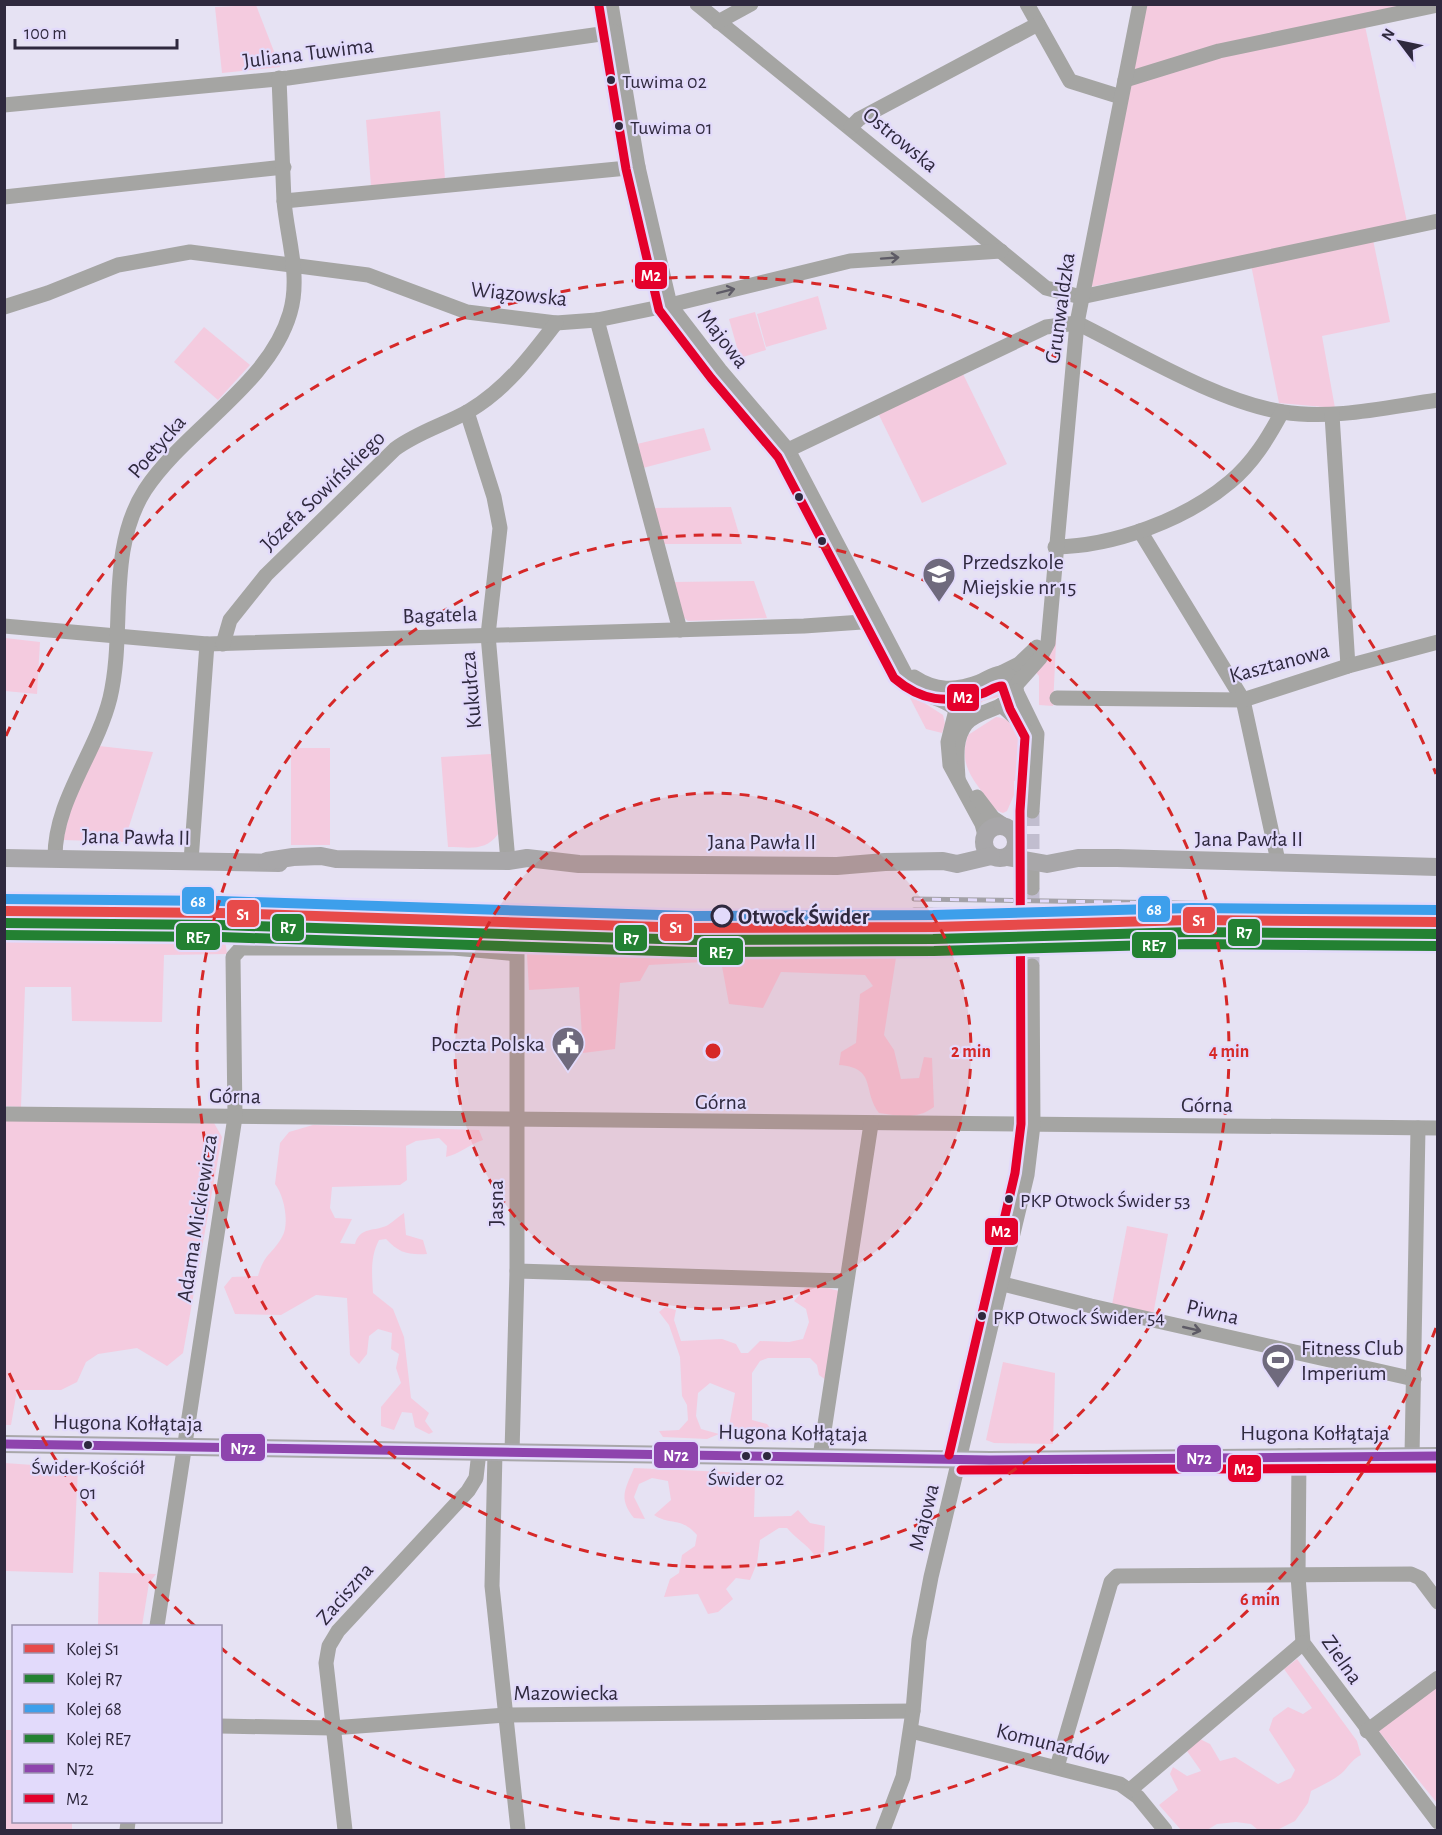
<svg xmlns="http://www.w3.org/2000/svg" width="1442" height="1835" font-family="'Alegreya Sans',sans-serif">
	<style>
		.green { fill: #f4cbdf }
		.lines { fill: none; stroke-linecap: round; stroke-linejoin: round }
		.minor-tunnel { stroke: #c1bdcf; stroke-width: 15; stroke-dasharray: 15 8; stroke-linecap: butt }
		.minor { stroke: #a5a5a3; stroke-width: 15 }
		.major { stroke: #a8a7a9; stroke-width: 18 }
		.rail-casing { stroke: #a4a2a8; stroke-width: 5 }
		.rail { stroke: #e2dafb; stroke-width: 3; stroke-dasharray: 9; stroke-linecap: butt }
		.bus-1-casing { stroke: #e2dafb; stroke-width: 14 }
		.bus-2-casing { stroke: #e2dafb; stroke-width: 14 }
		.bus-1 { stroke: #8e44ad; stroke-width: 9 }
		.bus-2 { stroke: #e4002b; stroke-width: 9 }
		.rail-1-casing { stroke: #e2dafb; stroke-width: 15 }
		.rail-2-casing { stroke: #e2dafb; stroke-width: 15 }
		.rail-3-casing { stroke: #e2dafb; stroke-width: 15 }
		.rail-4-casing { stroke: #e2dafb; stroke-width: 15 }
		.rail-1 { stroke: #e74a4a; stroke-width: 10 }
		.rail-2 { stroke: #238132; stroke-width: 10 }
		.rail-3 { stroke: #3d9feb; stroke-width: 10 }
		.rail-4 { stroke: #238132; stroke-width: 10 }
		.oneway { stroke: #5e5b66 }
		.ring { fill: none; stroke: #d62828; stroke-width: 3; stroke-dasharray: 10 8 }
		.bus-dot { fill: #2f293e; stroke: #e2dafb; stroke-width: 2 }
		.stop-dot { fill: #e2dafb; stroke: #2f293e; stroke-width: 3 }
		.labels { text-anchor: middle; stroke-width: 4.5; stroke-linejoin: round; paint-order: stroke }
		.bus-label { font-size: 20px; fill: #2f293e; stroke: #e2dafb; text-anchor: start }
		.street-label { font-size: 22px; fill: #2f293e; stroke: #e2dafb }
		.poi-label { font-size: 22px; fill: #2f293e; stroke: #e2dafb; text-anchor: start }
		.stop-label { font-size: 22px; font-weight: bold; fill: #2f293e; stroke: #e2dafb; text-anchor: start }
		.centre { fill: #d62828; stroke: #e2dafb; stroke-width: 3 }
		.ring-label { font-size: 18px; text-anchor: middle; font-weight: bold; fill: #d62828; stroke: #e2dafb; stroke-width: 4.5; stroke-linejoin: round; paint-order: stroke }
		.line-badge { stroke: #e2dafb; stroke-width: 2 }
		.badge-label { font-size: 16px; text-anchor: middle; font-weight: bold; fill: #fff }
	</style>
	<rect width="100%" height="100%" fill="#e6e2f3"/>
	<g class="green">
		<polygon points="256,5 280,67 222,73 215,7"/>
		<polygon points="1146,5 1437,5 1365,26 1407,222 1371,230 1390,322 1322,336 1335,408 1279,403 1249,255 1085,288"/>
		<polygon points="440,111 445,179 371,186 366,120"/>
		<polygon points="818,296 827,329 766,347 757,314"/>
		<polygon points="755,312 766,350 740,358 729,319"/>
		<polygon points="204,327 250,365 218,400 174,362"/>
		<polygon points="963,374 1007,464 922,503 878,413"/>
		<polygon points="704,428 711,450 643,468 637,444"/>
		<polygon points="731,507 742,544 663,544 654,508"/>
		<polygon points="754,581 767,618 688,621 682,616 673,582"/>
		<polygon points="1057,622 1053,706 1039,705 1039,676 1035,671"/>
		<polygon points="5,638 40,642 37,694 5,691"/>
		<polygon points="998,681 1008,686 1006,695 983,701 974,709 963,706 961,700 965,692 982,691"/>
		<polygon points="912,695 943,715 945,724 942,733 926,729 910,698"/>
		<path d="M996 717C1028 720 1026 757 1024 781H1014V795L1007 811 1003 813C995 811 991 804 986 797 970 776 959 762 968 735Z"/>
		<polygon points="99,746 153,752 124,842 63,840 71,807"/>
		<rect x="291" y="748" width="39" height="97"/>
		<path d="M491 754 498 834C485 852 469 847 448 847L441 757Z"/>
		<polygon points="4,924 206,925 224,933 227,954 164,955 162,1022 72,1021 71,987 25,987 21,1107 5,1106"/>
		<path d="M526 937 898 945 884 1035 894 1050 901 1079 919 1078 924 1057 932 1058 934 1107C917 1120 899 1116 879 1113 862 1090 877 1068 839 1065L841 1052 856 1043 860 994 873 986 865 975 781 972 763 1008 729 1004 721 961 649 965 640 981 620 983 615 1049 583 1053 579 987 529 990Z"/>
		<polygon points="5,1119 214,1123 222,1137 183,1353 167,1366 137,1348 98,1354 86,1362 77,1382 61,1390 17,1390 11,1425 5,1425"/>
		<path d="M313 1125 479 1130 483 1140C468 1145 460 1154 446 1157L447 1146 439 1138 416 1141 406 1146 407 1180 400 1185 332 1187 330 1208 335 1218 352 1219 340 1243 355 1244C360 1226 375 1232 388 1225 394 1221 398 1217 404 1213L406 1235 423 1240 427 1254C408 1255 399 1253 386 1239L379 1240C370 1257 372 1274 373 1293L393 1309 404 1337 411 1398 429 1413 425 1421 433 1432 429 1434 415 1427 412 1413 402 1412 394 1430 381 1426V1407L401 1383 396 1368 399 1354 391 1349 392 1333 378 1329 369 1336 367 1354 359 1364 350 1355 347 1298 316 1295 281 1315 235 1314 224 1287 232 1277 258 1276C265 1252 272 1255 282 1237 290 1224 284 1195 275 1184L280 1143 289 1132Z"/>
		<polygon points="1127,1226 1168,1234 1153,1315 1112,1305"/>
		<polygon points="820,1286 843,1292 826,1380 819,1375 817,1365 810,1358 768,1358 760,1361 752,1373 752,1420 767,1424 774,1433 768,1436 732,1432 730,1421 735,1393 710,1383 698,1393 696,1416 701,1429 719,1434 707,1439 663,1437 659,1431 679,1430 688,1420 687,1405 682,1396 680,1357 669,1325 659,1312 665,1307 676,1310 674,1320 681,1341 722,1339 736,1344 741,1353 748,1353 760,1341 789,1342 803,1339 809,1322 806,1309 794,1301 805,1288"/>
		<polygon points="1003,1362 1055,1373 1053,1444 994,1443 986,1440"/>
		<polygon points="4,1463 78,1468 73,1573 5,1571"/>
		<path d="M634 1468 749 1473 755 1481 754 1517 791 1516 798 1510 810 1523 825 1526 824 1552 815 1556C807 1544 796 1539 787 1528H779L760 1540 757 1563 750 1580 736 1578 726 1589 733 1599 718 1612 708 1614 698 1594 664 1597 670 1579 679 1573 682 1555 695 1546 697 1535C680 1516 671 1526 654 1515L671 1500 668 1481 652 1478 639 1484 634 1497 645 1519 634 1518C618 1498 625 1490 634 1468Z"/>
		<polygon points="99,1572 156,1574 149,1583 142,1626 98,1626"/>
		<path d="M1297 1659 1357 1741 1361 1755C1353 1759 1350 1764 1344 1771 1335 1780 1322 1785 1311 1791L1308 1803 1295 1821 1277 1830H1258L1251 1824 1236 1822 1217 1824 1207 1830H1181L1159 1805 1178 1790 1170 1774 1173 1767 1187 1776 1201 1771 1187 1751 1200 1739 1210 1744 1220 1761 1235 1757 1278 1784 1291 1778 1295 1770 1269 1730 1273 1718 1288 1707 1303 1714 1312 1708 1284 1669Z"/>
		<polygon points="1437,1673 1437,1803 1373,1724"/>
		<polygon points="5,1730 13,1730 14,1822 72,1822 72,1830 5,1830"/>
	</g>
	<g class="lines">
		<g class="minor-tunnel">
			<polyline points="1032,811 1032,872"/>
			<polyline points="1032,888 1032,966"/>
		</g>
		<g class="minor">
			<path d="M611 4 638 167 670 305 720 370 788 450 911 685C924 697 940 697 953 707 961 712 963 718 974 717"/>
			<polyline points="697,4 1046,288 1081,297 1438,221"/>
			<polyline points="1027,4 1070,81 1121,97"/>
			<polyline points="718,22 751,4"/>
			<polyline points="1125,80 1219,51 1438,5"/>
			<polyline points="4,105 288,78 615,32"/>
			<polyline points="851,127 859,119 1038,24"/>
			<polyline points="4,197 284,167"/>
			<polyline points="284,201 638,167"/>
			<polyline points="4,307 48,293 118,265 190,252 368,275 467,312 556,323 597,320 670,305 850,261 1001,251"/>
			<polyline points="597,320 680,630"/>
			<path d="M1077 323C1136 352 1218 402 1283 412 1334 420 1387 407 1438 400"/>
			<polyline points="467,412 494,497 500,528 488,635 508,861"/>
			<polyline points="1332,415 1348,666"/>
			<polyline points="788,450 1046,327 1077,323"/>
			<polyline points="1140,531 1243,700 1278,861"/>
			<path d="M1055 547C1114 546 1185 520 1230 482 1253 463 1268 438 1282 412"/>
			<polyline points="4,626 207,644 804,626 877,621"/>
			<path d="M223 644 230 620 266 575 395 449C418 432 444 425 469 411 506 389 530 357 556 323"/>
			<polyline points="1001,673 1019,664 1037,647"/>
			<path d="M914 677C935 691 956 691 979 682 987 679 992 674 1001 673 1008 674 1013 677 1015 684 1024 708 979 707 966 724 954 739 957 760 958 778"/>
			<polyline points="1016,685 1040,658 1048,643 1077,323 1140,4"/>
			<polyline points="1016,691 1037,734 1032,811"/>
			<polyline points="1057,698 1243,700 1348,666 1438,642"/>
			<polyline points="1001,705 1021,723 1032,742"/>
			<polyline points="956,710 948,742 950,765 982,824 985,835"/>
			<polyline points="977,797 993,818 1005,826"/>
			<path d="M55 859C54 801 96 754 110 698 126 631 106 551 145 490 185 429 269 385 290 313 301 276 287 237 284 201 282 160 281 119 279 78"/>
			<polyline points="191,861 207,644"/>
			<polyline points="1032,872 1032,888"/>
			<polyline points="4,1114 1438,1128"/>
			<polyline points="517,1271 846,1281"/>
			<polyline points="1003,1284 1091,1306 1414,1379"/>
			<polyline points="495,1452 492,1586 518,1830"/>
			<polyline points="1299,1456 1298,1576 1303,1643 1438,1822"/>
			<polyline points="1412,1456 1418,1128"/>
			<polyline points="820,1457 871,1124"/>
			<polyline points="157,1626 235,1117 233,957 241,948 454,948 517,954 517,1271 512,1452"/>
			<polyline points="220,1726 332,1728 506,1715 913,1711"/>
			<polyline points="911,1731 1120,1784 1138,1797 1165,1830"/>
			<polyline points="1367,1731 1438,1678"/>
			<polyline points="1057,1767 1111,1582 1117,1576 1411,1574 1420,1578 1438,1602"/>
			<polyline points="1130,1790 1303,1643"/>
			<polyline points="127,1830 128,1822"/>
			<polyline points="345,1830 326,1663 329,1646 338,1631 468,1491 476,1478 479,1452"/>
			<polyline points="883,1830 903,1777 913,1711 919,1640 931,1577 1027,1175 1033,1125 1032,966"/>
		</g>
		<g class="major">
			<circle cx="1000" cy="842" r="16"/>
			<polyline points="1007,857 1047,864 1078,858 1117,858 1438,867"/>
			<polyline points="4,858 279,863"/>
			<polyline points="267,861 293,857 321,856 336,859 508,861 527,858 579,864 837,866 885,862 943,861 957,864 991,856"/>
			<polyline points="4,1444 990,1460 1438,1456"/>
		</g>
		<g class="rail-casing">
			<g id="rail">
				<polyline points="914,899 1375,906"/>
				<polyline points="914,910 1438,915"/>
				<polyline points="915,937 1438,930"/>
			</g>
		</g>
		<use href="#rail" class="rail"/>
		<g class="bus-1-casing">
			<polyline id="bus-1" points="4,1444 990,1460 1438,1456"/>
		</g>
		<g class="bus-2-casing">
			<g id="bus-2">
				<path d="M599 6 626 169 659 310 711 378 778 457 894 678C922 702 946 703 981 694 989 692 994 686 1002 686L1010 709 1025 737 1020 811 1021 1124 1015 1173 949 1455"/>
				<polyline points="961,1470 1438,1468"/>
			</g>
		</g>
		<use href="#bus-1" class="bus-1"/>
		<use href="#bus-2" class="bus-2"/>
		<g class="rail-1-casing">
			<polyline id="rail-1" points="4,911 220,913 692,928 933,927 1191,920 1438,922"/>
		</g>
		<g class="rail-2-casing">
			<polyline id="rail-2" points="4,923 220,925 692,940 933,939 1191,932 1438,934"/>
		</g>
		<g class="rail-3-casing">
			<polyline id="rail-3" points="4,899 220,901 692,916 933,915 1191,908 1438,910"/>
		</g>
		<g class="rail-4-casing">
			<polyline id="rail-4" points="4,935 220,937 692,952 934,951 1191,944 1438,946"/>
		</g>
		<use href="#rail-1" class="rail-1"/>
		<use href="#rail-2" class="rail-2"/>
		<use href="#rail-3" class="rail-3"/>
		<use href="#rail-4" class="rail-4"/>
	</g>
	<defs><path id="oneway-shaft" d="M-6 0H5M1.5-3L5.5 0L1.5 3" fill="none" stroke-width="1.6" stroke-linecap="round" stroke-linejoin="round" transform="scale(1.5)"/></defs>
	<g class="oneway">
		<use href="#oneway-shaft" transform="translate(890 258) rotate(-4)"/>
		<use href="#oneway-shaft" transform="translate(726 291) rotate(-14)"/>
		<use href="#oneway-shaft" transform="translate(1192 1329) rotate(13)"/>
	</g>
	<circle cx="713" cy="1051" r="258" fill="#d62828" fill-opacity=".12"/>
	<g class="ring">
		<circle cx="713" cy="1051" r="258"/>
		<circle cx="713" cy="1051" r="516"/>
		<path d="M1436 1328A774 774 0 0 1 221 1648M195 1626A774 774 0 0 1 6 1366M6 736A774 774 0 0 1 1436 774"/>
	</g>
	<defs>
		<g id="school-pin" transform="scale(1.725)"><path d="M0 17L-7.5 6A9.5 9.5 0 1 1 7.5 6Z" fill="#6f6a7d" stroke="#e2dafb"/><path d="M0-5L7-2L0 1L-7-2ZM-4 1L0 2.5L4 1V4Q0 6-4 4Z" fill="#fff"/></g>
		<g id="civic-pin" transform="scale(1.725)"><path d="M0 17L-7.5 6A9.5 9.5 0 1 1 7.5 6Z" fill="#6f6a7d" stroke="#e2dafb"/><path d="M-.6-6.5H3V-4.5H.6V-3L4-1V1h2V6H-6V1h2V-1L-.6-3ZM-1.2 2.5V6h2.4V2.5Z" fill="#fff"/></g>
		<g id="stadium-pin" transform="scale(1.725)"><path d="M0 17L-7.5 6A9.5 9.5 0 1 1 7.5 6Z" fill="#6f6a7d" stroke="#e2dafb"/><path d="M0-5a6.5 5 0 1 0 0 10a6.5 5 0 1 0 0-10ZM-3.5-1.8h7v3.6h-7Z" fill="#fff"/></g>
	</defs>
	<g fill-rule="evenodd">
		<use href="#school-pin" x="939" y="574"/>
		<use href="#civic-pin" x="568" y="1043"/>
		<use href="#stadium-pin" x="1278" y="1360"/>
	</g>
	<g class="bus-dot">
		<circle cx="611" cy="80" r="5"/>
		<circle cx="619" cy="126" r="5"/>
		<circle cx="799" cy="497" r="5"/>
		<circle cx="822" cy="541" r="5"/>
		<circle cx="1009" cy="1199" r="5"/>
		<circle cx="982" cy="1316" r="5"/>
		<circle cx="88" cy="1445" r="5"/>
		<circle cx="746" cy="1456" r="5"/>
		<circle cx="767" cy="1456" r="5"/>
	</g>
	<circle class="stop-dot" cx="722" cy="916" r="10"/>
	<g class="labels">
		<g class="bus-label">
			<text x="622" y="88">Tuwima 02</text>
			<text x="630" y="134">Tuwima 01</text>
			<text x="1020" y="1207">PKP Otwock Świder 53</text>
			<text x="993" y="1324">PKP Otwock Świder 54</text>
			<text x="88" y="1474" text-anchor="middle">Świder-Kościół<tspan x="88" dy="25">01</tspan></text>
			<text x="746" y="1485" text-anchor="middle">Świder 02</text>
		</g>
		<g class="street-label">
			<text transform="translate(308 52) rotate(-7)" y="8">Juliana Tuwima</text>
			<text transform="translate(901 139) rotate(39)" y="8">Ostrowska</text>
			<text transform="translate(519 293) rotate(6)" y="8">Wiązowska</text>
			<text transform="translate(1059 308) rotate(-82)" y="8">Grunwaldzka</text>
			<text transform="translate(724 338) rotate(52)" y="8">Majowa</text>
			<text transform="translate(156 446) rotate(-49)" y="8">Poetycka</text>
			<text transform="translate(322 490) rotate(-44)" y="8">Józefa Sowińskiego</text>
			<text transform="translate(440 614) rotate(-2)" y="8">Bagatela</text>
			<text transform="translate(1279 662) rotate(-15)" y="8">Kasztanowa</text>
			<text transform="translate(470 690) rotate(-95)" y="8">Kukułcza</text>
			<text transform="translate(136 836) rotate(1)" y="8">Jana Pawła II</text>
			<text x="1249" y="846">Jana Pawła II</text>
			<text x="762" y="849">Jana Pawła II</text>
			<text transform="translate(235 1095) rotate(1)" y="8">Górna</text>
			<text x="721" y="1109">Górna</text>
			<text x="1207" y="1112">Górna</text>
			<text transform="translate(495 1203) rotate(-90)" y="8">Jasna</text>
			<text transform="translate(196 1218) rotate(-81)" y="8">Adama Mickiewicza</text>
			<text transform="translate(1213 1311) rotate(13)" y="8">Piwna</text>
			<text transform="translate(128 1422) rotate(1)" y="8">Hugona Kołłątaja</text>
			<text transform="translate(793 1432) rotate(1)" y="8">Hugona Kołłątaja</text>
			<text x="1315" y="1440">Hugona Kołłątaja</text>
			<text transform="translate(923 1517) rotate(-76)" y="8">Majowa</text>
			<text transform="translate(344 1593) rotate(-49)" y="8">Zaciszna</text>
			<text transform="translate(1343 1659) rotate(55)" y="8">Zielna</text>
			<text x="566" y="1700">Mazowiecka</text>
			<text transform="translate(1053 1743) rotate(14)" y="8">Komunardów</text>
		</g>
		<g class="poi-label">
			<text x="962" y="569">Przedszkole<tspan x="962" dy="25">Miejskie nr 15</tspan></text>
			<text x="545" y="1051" text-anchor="end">Poczta Polska</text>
			<text x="1301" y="1355">Fitness Club<tspan x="1301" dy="25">Imperium</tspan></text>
		</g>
		<g class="stop-label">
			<text x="738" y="924">Otwock Świder</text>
		</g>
	</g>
	<circle cx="713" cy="1051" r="9" class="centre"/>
	<g class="ring-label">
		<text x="971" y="1057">2 min</text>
		<text x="1229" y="1057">4 min</text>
		<text x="1260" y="1605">6 min</text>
	</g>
	<g class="line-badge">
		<rect x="634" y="261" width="34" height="29" rx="6" fill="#e4002b"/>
		<rect x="946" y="683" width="34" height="29" rx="6" fill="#e4002b"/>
		<rect x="181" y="886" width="34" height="29" rx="6" fill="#3d9feb"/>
		<rect x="1137" y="895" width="34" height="28" rx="6" fill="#3d9feb"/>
		<rect x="226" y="899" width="34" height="29" rx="6" fill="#e74a4a"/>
		<rect x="1182" y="906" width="34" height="28" rx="6" fill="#e74a4a"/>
		<rect x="271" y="913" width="34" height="29" rx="6" fill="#238132"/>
		<rect x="659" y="913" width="34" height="29" rx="6" fill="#e74a4a"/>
		<rect x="1227" y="918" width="34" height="29" rx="6" fill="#238132"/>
		<rect x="175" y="922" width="46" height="29" rx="6" fill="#238132"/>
		<rect x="614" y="924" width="34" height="28" rx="6" fill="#238132"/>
		<rect x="1131" y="931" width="46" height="28" rx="6" fill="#238132"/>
		<rect x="698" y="937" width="46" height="29" rx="6" fill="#238132"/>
		<rect x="984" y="1217" width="35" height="29" rx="6" fill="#e4002b"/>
		<rect x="220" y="1433" width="46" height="29" rx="6" fill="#8e44ad"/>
		<rect x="653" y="1441" width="46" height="28" rx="6" fill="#8e44ad"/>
		<rect x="1176" y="1444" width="46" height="29" rx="6" fill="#8e44ad"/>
		<rect x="1227" y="1454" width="35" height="29" rx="6" fill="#e4002b"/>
	</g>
	<g class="badge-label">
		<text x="651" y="281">M2</text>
		<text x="963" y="703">M2</text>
		<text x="198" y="907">68</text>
		<text x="1154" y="915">68</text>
		<text x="243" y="920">S1</text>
		<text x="1199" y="926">S1</text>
		<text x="288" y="933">R7</text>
		<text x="676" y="933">S1</text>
		<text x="1244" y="938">R7</text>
		<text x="198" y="943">RE7</text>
		<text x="631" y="944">R7</text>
		<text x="1154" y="951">RE7</text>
		<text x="721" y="958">RE7</text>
		<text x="1001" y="1237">M2</text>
		<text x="243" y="1454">N72</text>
		<text x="676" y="1461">N72</text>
		<text x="1199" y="1464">N72</text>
		<text x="1244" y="1475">M2</text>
	</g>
	<rect width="1442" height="1835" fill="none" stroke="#2f293e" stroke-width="12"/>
	<rect x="12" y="1625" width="210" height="198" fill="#e2dafb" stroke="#9a93af" stroke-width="1.5"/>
	<rect x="24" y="1644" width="30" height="9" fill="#e74a4a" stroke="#9a93af" stroke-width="1.5"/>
	<text x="66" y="1655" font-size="18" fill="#2f293e">Kolej S1</text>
	<rect x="24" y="1674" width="30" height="9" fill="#238132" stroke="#9a93af" stroke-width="1.5"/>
	<text x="66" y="1685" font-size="18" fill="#2f293e">Kolej R7</text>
	<rect x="24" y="1704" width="30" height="9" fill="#3d9feb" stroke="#9a93af" stroke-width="1.5"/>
	<text x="66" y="1715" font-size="18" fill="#2f293e">Kolej 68</text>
	<rect x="24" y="1734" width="30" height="9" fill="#238132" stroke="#9a93af" stroke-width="1.5"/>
	<text x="66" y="1745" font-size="18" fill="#2f293e">Kolej RE7</text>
	<rect x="24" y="1764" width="30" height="9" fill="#8e44ad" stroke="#9a93af" stroke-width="1.5"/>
	<text x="66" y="1775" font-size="18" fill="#2f293e">N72</text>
	<rect x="24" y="1794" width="30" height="9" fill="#e4002b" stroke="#9a93af" stroke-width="1.5"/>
	<text x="66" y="1805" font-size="18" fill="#2f293e">M2</text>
	<g transform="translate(1400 42) rotate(302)" stroke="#e2dafb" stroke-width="4.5" paint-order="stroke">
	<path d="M0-4.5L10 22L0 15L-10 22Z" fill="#2f293e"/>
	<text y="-9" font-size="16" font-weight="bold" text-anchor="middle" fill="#2f293e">N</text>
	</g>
	<path d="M15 39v9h162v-9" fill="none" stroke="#2f293e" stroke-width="3"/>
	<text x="24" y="39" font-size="18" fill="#2f293e" stroke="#e2dafb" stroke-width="4.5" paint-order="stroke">100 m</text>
</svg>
